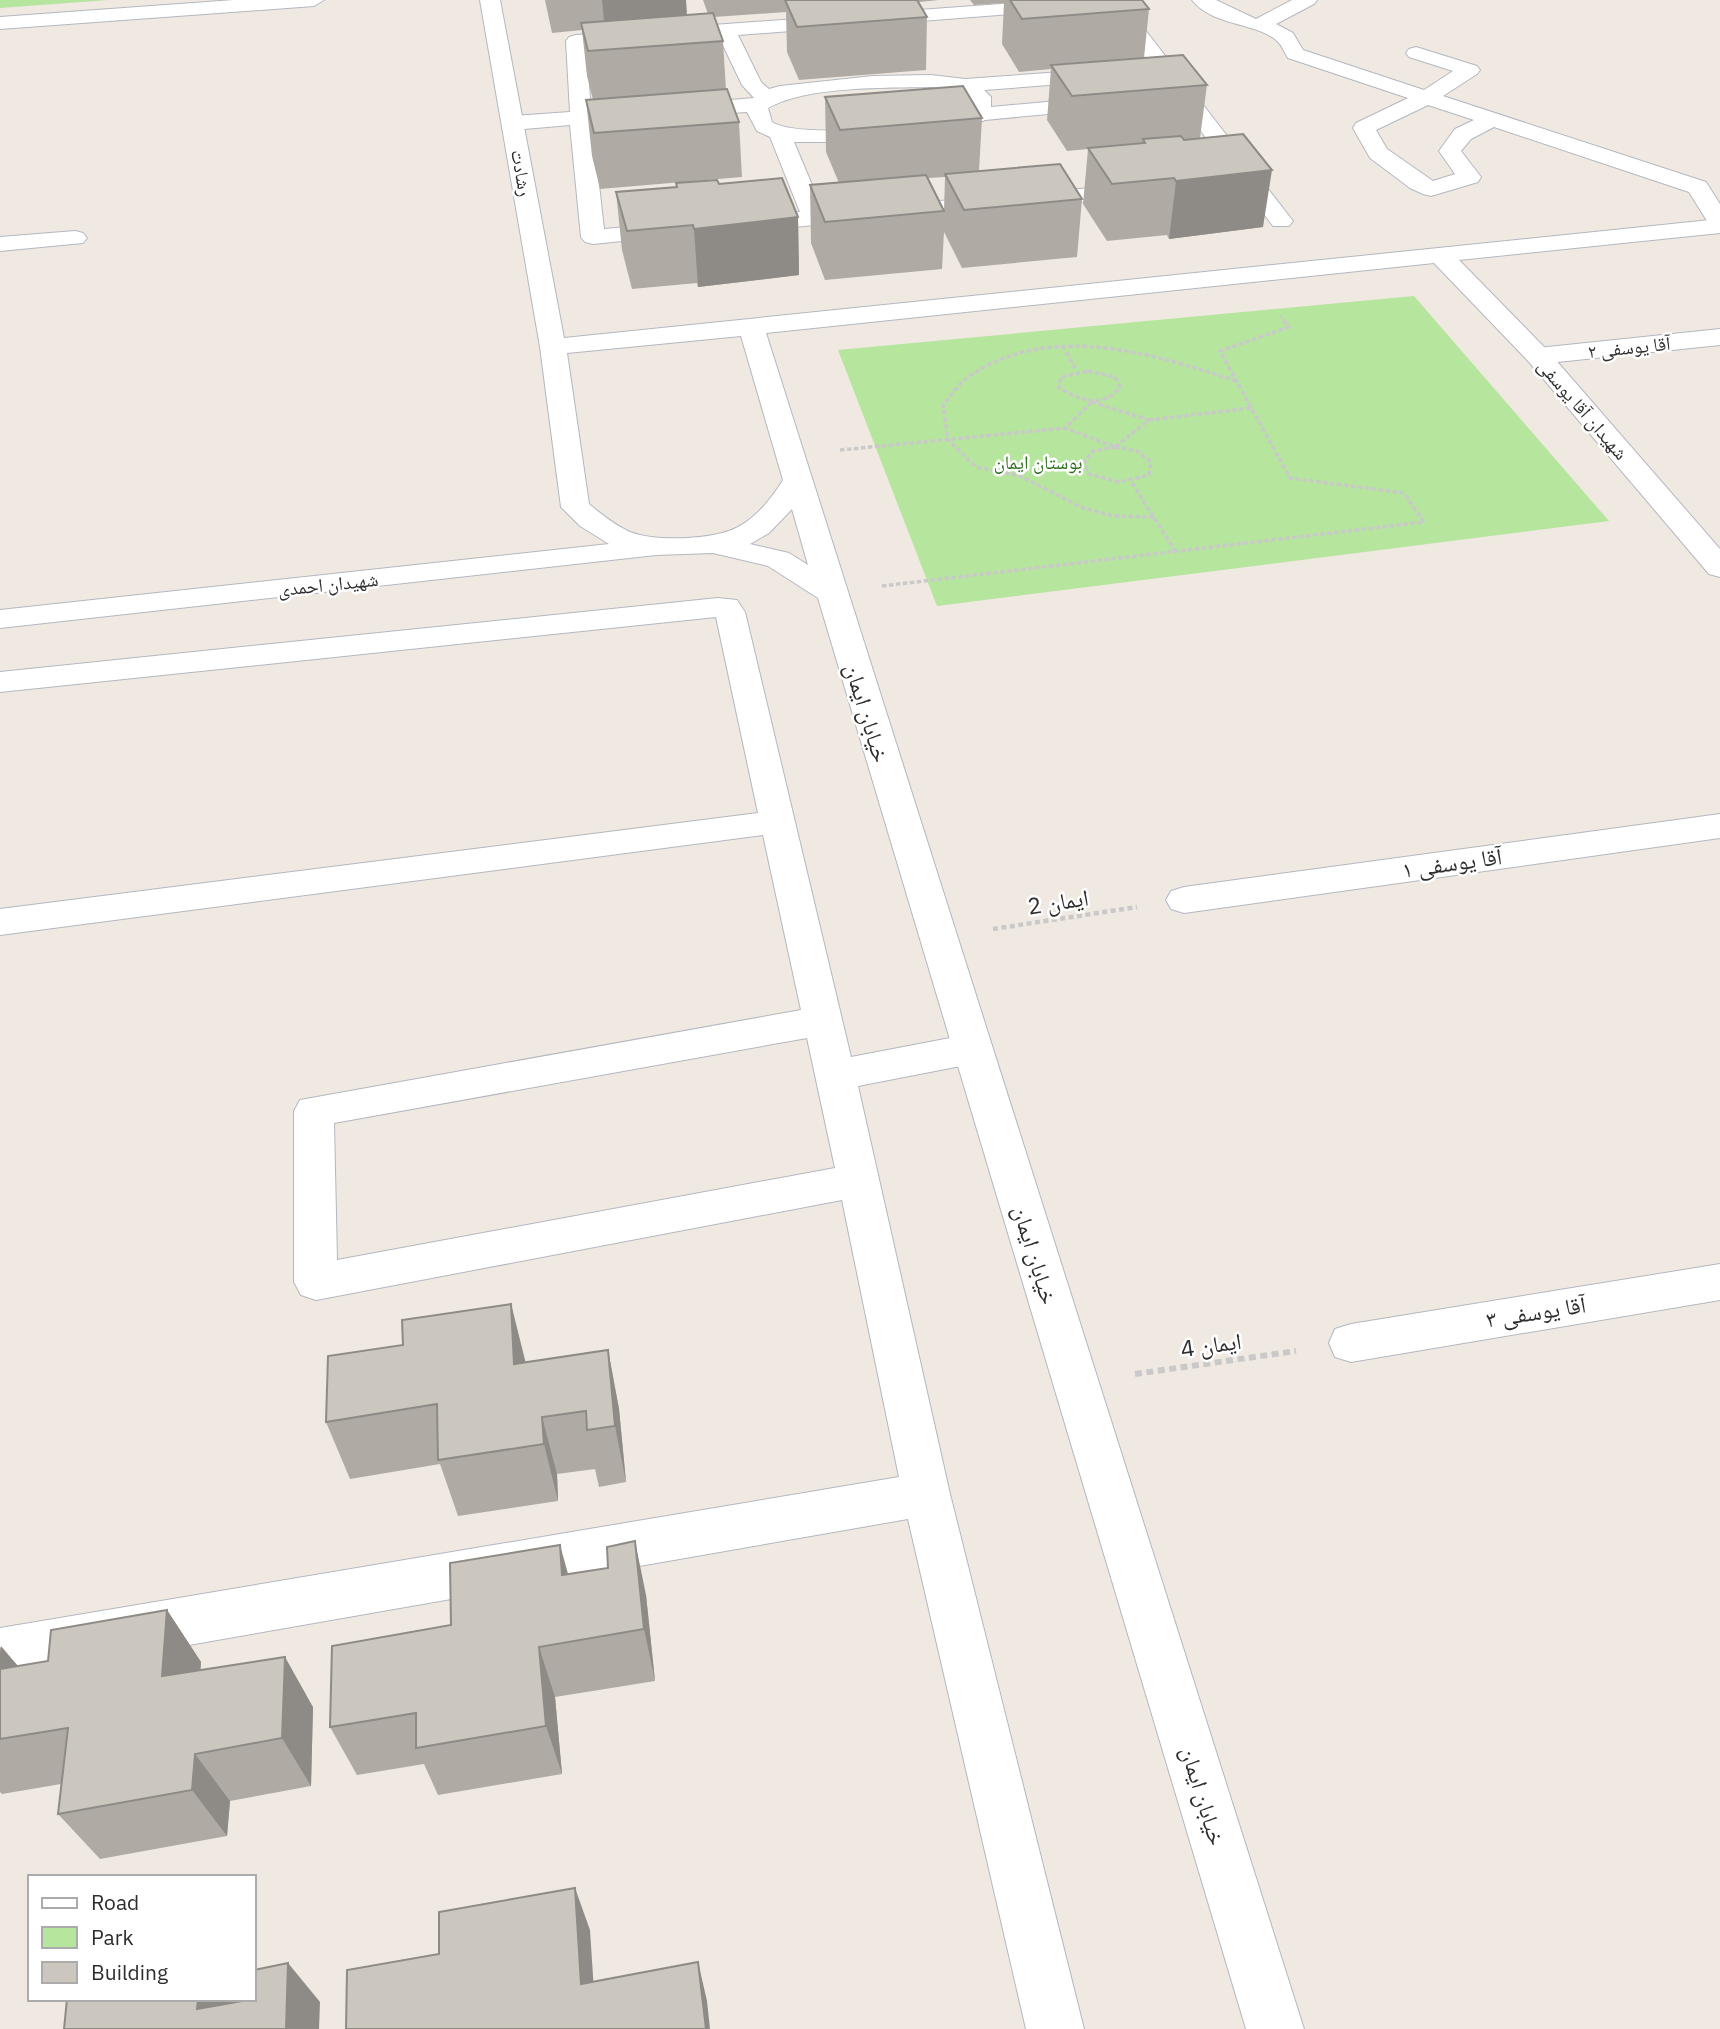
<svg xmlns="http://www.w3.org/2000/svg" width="1720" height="2029" font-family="'IBM Plex Sans','Noto Naskh Arabic',sans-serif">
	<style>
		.green { fill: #b6e59e }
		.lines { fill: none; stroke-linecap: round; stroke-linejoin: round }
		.minor-casing { stroke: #b4b7c1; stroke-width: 2 }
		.tertiary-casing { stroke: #b4b7c1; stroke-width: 2 }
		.path-far3 { stroke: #c9c9c9; stroke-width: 2.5; stroke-dasharray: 2.5 2; stroke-linecap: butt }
		.path-far2 { stroke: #c9c9c9; stroke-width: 3.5; stroke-dasharray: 4.5 2.5; stroke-linecap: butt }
		.path-far1 { stroke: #c9c9c9; stroke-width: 4.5; stroke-dasharray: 5 3.5; stroke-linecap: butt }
		.path { stroke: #c9c9c9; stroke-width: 6; stroke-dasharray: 7 4.5; stroke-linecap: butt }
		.minor { fill: #fff; fill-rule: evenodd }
		.tertiary { fill: #fff; fill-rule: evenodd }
		.wall { fill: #afaba4; fill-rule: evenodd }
		.shaded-wall { fill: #8e8b86 }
		.building { fill: #cbc7bf; stroke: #8e8b86; stroke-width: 2 }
		.labels { text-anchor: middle; stroke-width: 5; stroke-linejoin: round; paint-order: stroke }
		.far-street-label { font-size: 19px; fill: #2e2e2e; stroke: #fff }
		.far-park-label { font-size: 19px; fill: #2c6e1b; stroke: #fff }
		.street-label { font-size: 23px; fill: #2e2e2e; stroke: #fff }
	</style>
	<rect width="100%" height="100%" fill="#efe9e1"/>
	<g class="green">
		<polygon points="0,0 109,0 0,8"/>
		<polygon points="1414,296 1609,521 937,606 838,350"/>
	</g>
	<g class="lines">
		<g class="minor-casing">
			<g id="minor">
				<path d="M1056 0 1066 6 1063 10 738 35 761 82 769 89 780 86 873 76 931 75 965 79 1102 69 1109 71 1112 75 1109 79 1102 81 984 90 991 97V107L1101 97 1109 98 1112 103 1109 108 1101 109 985 120 962 130 913 138 856 142H794L823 211 1137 184 1145 186 1148 191 1145 196 747 231 739 229 735 224 739 219 800 212 770 137 757 131 747 112 682 116 674 115 671 110 674 105 682 104 754 98 742 85 719 37 586 46 591 111H613L616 116 613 121 592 123 604 229 673 223 681 225 685 230 681 235 593 244 585 242 581 237 570 125 513 130 505 128 502 123 505 118 513 116 570 112 566 41 569 37 576 35ZM931 87 959 91 969 99 970 111C964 114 957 117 950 119 920 128 796 138 772 122L768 108C807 86 885 88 931 87Z"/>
				<polygon points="1105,0 1122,0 1289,216 1293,221 1289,226 1273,226 1106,6"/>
				<path d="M1192 0H1216L1256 19 1292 0H1317L1314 4 1276 24 1293 33 1303 50 1424 90 1453 71 1409 57 1406 53 1409 49 1416 47 1477 66 1480 70 1477 74 1443 96 1706 182 1720 204V231L1712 229 1689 192 1494 127 1471 139 1461 151 1481 177 1478 182 1431 196 1423 194 1410 188 1370 158 1353 128 1356 123 1408 98 1288 58C1284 52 1282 45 1276 40 1254 22 1212 26 1192 0ZM1428 105 1474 120 1455 129 1439 151 1455 174 1433 181 1387 149 1376 130Z"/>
				<polygon points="75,231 83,233 87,238 83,243 0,251 0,237"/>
				<polygon points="1720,329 1720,345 1538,364 1529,362 1525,356 1529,350 1538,348"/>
				<path d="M718 598 737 600 745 612 851 1057 971 1034 985 1039 991 1049 985 1059 971 1064 858 1086 950 1494 1084 2029H1026L908 1519 0 1678V1628L899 1477 842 1200 316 1300 301 1295 294 1282V1111L300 1100 801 1010 763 835 0 935V909L758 813 716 617 0 692V672ZM807 1038 835 1168 337 1260 334 1123Z"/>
				<polygon points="1720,814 1720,838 1184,913 1171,909 1166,900 1171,891 1184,887"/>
				<polygon points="1720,1264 1720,1300 1351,1362 1335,1357 1329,1343 1335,1329 1351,1324"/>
			</g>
		</g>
		<g class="tertiary-casing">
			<g id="tertiary">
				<polygon points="234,0 324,0 314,6 0,29 0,17"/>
				<path d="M480 0H500L564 338 1720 219V233L1459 260 1547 350 1720 549V577L1709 574 1529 362 1434 263 766 333 1304 2029H1246L818 598 768 566 713 553 656 555 0 628V610L609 544 580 526 561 507 540 347ZM741 336 783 480C771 499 758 516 738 527 714 540 655 542 630 532 615 525 602 515 589 504L567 353ZM792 509 808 565 789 553 750 544 769 533Z"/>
			</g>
		</g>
		<polyline class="path-far3" points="1280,316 1286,323"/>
		<g class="path-far2">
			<polyline points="1063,346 1076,370"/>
			<path d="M1088 371 1115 377 1120 387C1103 409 1080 400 1059 388L1061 377Z"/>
			<polygon points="1092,402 1149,420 1115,447 1065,428"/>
			<polyline points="1149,420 1251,408"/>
			<polygon points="1115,447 1137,451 1151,462 1149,475 1119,482 1089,474 1084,462 1093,451"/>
			<polyline points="840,450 1065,428"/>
			<polyline points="1132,483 1175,551"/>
			<path d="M1154 517 1113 516 1083 508 1020 476 976 467 948 440 943 405C951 396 958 384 968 377 1049 321 1151 353 1236 381"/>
			<polyline points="882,586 1424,522 1404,493 1290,478 1220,351 1289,327 1284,321"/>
		</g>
		<polyline class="path-far1" points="993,929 1137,907"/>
		<polyline class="path" points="1135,1374 1296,1351"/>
		<use href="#minor" class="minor"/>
		<use href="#tertiary" class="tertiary"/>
	</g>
	<g class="wall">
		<polygon points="545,0 686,0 687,15 708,14 703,0 939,0 919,2 927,17 926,70 799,80 787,52 786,12 714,17 723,41 726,90 739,122 742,177 600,189 592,156 586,100 593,100 587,76 582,30 552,33"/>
		<polygon points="970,0 1142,0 1149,9 1144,58 1207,85 1200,138 1263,227 1169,239 1167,235 1107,241 1083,204 1088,149 1067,151 1047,120 1051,69 1019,72 1002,44 1004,3 974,5"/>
		<path d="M825 97 982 118 979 171 1082 199 1077 257 962 268 944 232 942 269 825 280 811 243 810 185 839 183 826 152ZM945 177 944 210 928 178Z"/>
		<polygon points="676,183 719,184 798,217 799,275 698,287 697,283 632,289 622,250 616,192 676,187"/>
		<polygon points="511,1304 525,1362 608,1350 619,1409 626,1482 599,1487 595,1469 557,1474 558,1501 458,1516 440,1464 350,1479 326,1422 403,1345"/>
		<polygon points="568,1574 646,1595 655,1681 555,1697 562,1774 438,1795 424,1764 357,1775 330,1727 451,1625"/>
		<polygon points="167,1610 201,1662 200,1670 313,1707 311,1786 230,1801 227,1836 100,1859 58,1814 61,1784 2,1794 0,1792 0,1647 18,1666 48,1661"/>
	</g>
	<g class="shaded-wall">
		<polygon points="602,0 686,0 687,23 605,31"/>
		<polygon points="1272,170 1263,227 1169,239 1176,181"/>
		<polygon points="798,217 799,275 698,287 694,229"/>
		<polygon points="511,1304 526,1364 514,1364"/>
		<polygon points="608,1350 619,1409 626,1482 615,1426"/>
		<polygon points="542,1417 557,1474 558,1501 544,1444"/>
		<polygon points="635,1541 646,1595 655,1681 644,1629"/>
		<polygon points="560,1545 575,1599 562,1575"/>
		<polygon points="167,1610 201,1662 197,1726 162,1676"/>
		<polygon points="1,1646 44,1697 0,1673 0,1654"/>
		<polygon points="539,1647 555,1697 562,1774 546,1726"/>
		<polygon points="285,1657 313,1707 311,1786 282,1738"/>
		<polygon points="195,1754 230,1801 227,1836 192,1790"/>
		<polygon points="575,1888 590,1930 596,2022 581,1984"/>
		<polygon points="698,1962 707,2001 710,2029 706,2029"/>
		<polygon points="288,1963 320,2002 319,2029 286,2029"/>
		<polygon points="198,1999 227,1999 236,2009 197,2009"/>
	</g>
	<g class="building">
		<polygon points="785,0 917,0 927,17 797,27"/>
		<polygon points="1010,0 1142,0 1149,9 1022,19"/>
		<polygon points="713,13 723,41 588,51 581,23"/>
		<polygon points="1183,55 1207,85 1072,96 1051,65"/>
		<polygon points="963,86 982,118 840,130 825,97"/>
		<polygon points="727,89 739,122 594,133 586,100"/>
		<polygon points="1243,134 1272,170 1176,181 1174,178 1112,184 1088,148 1145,143 1143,139 1181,136 1184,140"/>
		<polygon points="1060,164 1082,199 964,210 945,174"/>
		<polygon points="926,175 944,211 825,222 810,185"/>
		<polygon points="782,178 798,217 694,229 693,225 627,231 616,192 677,187 676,183 717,180 719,184"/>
		<polygon points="511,1304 514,1364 608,1350 615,1426 587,1430 586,1411 542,1417 544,1444 438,1460 437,1404 326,1422 328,1356 403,1345 402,1320"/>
		<polygon points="635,1541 644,1629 539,1647 546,1726 416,1748 416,1713 330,1727 332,1646 451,1625 450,1563 560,1545 562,1575 608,1568 607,1547"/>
		<polygon points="167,1610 162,1676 285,1657 282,1738 195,1754 192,1790 58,1814 68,1728 0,1739 0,1669 48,1661 51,1630"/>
		<polygon points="575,1888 581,1984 698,1962 706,2029 346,2029 347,1970 439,1954 439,1912"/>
		<polygon points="288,1963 286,2029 64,2029 67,1999 198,1999 197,2009 254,1999 254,1970"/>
	</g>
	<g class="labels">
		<g class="far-street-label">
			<text transform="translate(522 173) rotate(80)" y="7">رشادت</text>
			<text transform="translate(1629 347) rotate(-6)" y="7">آقا یوسفی ۲</text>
			<text transform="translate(1583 409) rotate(49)" y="7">شهیدان آقا یوسفی</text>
			<text transform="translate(328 584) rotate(-6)" y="7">شهیدان احمدی</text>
		</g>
		<g class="far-park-label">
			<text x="1038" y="469">بوستان ایمان</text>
		</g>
		<g class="street-label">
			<text transform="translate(867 713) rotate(73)" y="8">خیابان ایمان</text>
			<text transform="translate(1452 863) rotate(-8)" y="8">آقا یوسفی ۱</text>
			<text transform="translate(1058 902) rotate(-9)" y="8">ایمان 2</text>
			<text transform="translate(1035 1255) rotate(73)" y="8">خیابان ایمان</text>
			<text transform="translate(1536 1312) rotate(-9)" y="8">آقا یوسفی ۳</text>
			<text transform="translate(1211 1345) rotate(-8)" y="8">ایمان 4</text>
			<text transform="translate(1203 1796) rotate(73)" y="8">خیابان ایمان</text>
		</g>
	</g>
	<rect x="28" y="1875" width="228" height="126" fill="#ffffff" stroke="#ababab" stroke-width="2"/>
	<rect x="42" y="1898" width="35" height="10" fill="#ffffff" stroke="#ababab" stroke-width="2"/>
	<text x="91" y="1910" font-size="21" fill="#2e2e2e">Road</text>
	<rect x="42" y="1927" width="35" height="21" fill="#b6e59e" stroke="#ababab" stroke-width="2"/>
	<text x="91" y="1945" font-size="21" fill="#2e2e2e">Park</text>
	<rect x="42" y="1962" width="35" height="21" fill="#cbc7bf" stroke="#ababab" stroke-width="2"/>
	<text x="91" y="1980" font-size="21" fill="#2e2e2e">Building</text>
</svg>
